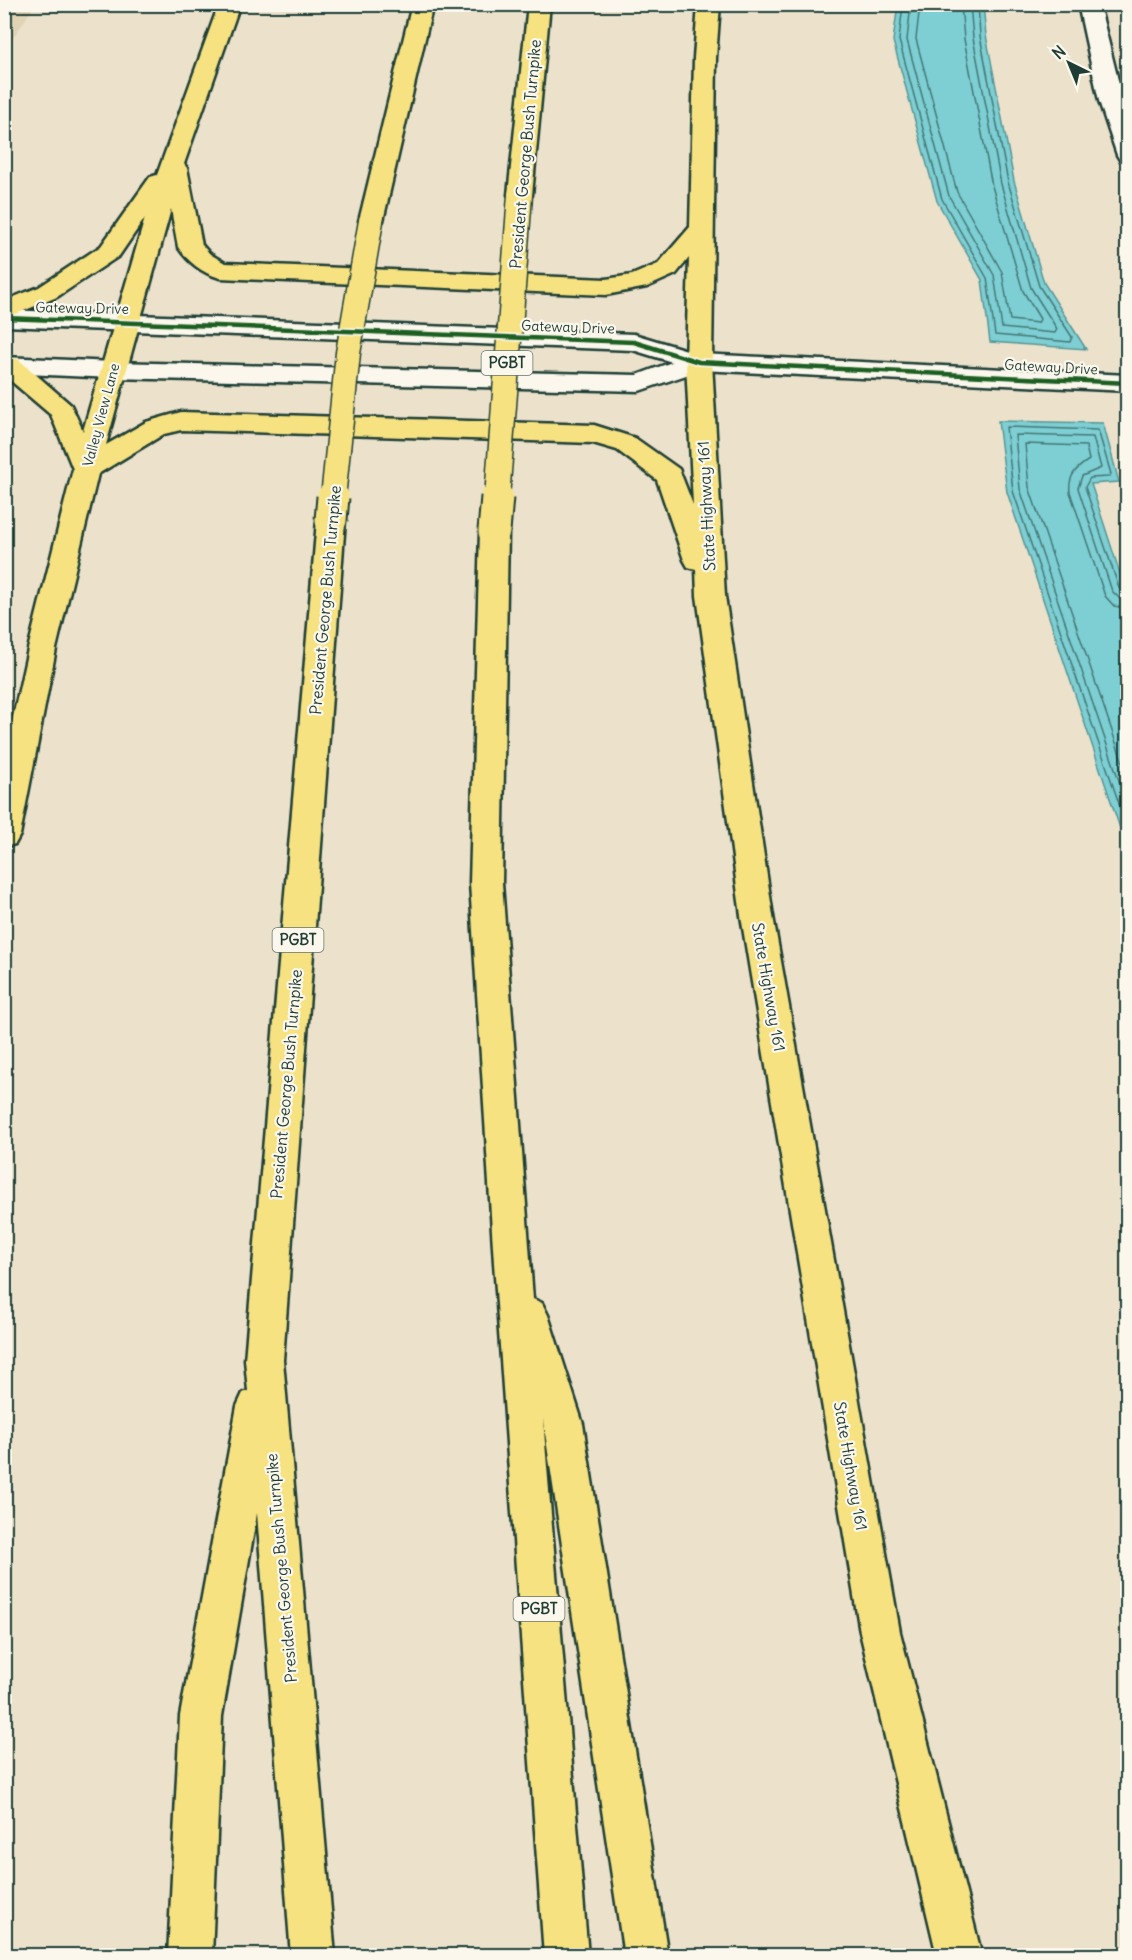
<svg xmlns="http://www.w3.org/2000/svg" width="1132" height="1960" font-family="Delius,sans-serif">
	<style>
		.built { fill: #e1d3b5 }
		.water { fill: #7dcfd4; stroke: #579594; stroke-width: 1.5 }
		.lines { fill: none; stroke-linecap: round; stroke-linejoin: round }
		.shore { stroke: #457774; stroke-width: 1.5 }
		.minor-casing { stroke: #1f3d34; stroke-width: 5 }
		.major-casing { stroke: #1f3d34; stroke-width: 5 }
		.highway-casing { stroke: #1f3d34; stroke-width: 5 }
		.minor { fill: #fbf7ec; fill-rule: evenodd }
		.major { fill: #f7e281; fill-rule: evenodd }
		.highway { fill: #f7e281; fill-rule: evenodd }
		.highway-bridge-far1-casing { stroke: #1f3d34; stroke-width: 27; stroke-linecap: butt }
		.highway-bridge-casing { stroke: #1f3d34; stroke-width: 35; stroke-linecap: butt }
		.highway-bridge-far1 { stroke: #f7e281; stroke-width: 24 }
		.highway-bridge { stroke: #f7e281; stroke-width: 31 }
		.cycleway-casing { stroke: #fbf7ec; stroke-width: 8 }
		.cycleway { stroke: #1b5e20; stroke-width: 4.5 }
		.labels { text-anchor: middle; stroke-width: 4.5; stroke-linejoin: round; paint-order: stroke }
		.far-street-label { font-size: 14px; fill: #1f3d34; stroke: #fbf7ec }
		.shield { fill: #fbf7ec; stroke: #61756b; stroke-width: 1.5 }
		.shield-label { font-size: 15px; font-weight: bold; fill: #1f3d34 }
		.street-label { font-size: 16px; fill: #1f3d34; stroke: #fbf7ec }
	</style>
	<rect width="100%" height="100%" fill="#ece2cc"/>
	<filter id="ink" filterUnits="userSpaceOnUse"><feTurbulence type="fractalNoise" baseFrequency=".0167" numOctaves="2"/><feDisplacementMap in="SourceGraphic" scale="12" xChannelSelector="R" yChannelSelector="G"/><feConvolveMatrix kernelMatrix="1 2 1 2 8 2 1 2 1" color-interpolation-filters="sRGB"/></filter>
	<g filter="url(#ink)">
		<polygon class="built" points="5,4 35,5 5,50 4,5"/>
		<g class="water">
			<polygon points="898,4 983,5 986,35 1014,181 1044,283 1086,349 990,342 982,280 937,201 893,41"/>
			<polygon points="998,421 1103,423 1119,482 1091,484 1127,595 1127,849 1007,492"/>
		</g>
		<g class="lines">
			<g class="shore">
				<polyline points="903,4 899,40 942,199 987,278 995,335 1070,342 1072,337 1039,286 1008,182 980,36 978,4"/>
				<polyline points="911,4 907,40 949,196 994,275 1002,328 1055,333 1057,329 1031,288 1001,184 973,38 970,4"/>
				<polyline points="920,4 916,39 957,192 1002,272 1010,320 1038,323 1040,319 1023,291 992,186 964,39 961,4"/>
				<polyline points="1128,593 1119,588 1085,487 1090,478 1108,477 1111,474 1098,430 1006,427 1013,491 1128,830"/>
				<polyline points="1128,600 1119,598 1112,591 1078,488 1082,476 1101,468 1093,437 1015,435 1020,489 1128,807"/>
				<path d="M1128 609 1114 606 1105 596 1070 492C1068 476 1076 468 1089 460L1086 446 1025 444 1029 487 1128 778"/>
			</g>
			<g class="minor-casing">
				<g id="minor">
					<polygon points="1078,4 1099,4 1128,120 1128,162 1120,160 1117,155 1099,101"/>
					<polygon points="4,310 634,334 700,354 1128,375 1128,391 701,370 639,391 113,378 4,373 4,357 113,362 637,375 672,362 633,350 4,326"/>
				</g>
			</g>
			<g class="major-casing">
				<path id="major" d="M219 4H240L184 164 187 168 202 245 210 254 225 263 606 279 632 275 658 264 690 227 694 58 698 4H720L716 58 712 362 725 596 773 916 900 1632 982 1956H937L860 1632 741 916 697 596 696 569 688 567 684 560 657 480 617 450 593 443 181 430 164 434 98 474 56 649 20 835 15 844 4 847V758L28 649 73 469 51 415 4 375V358L18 359 71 405 83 431 145 218 119 256 57 297 4 319V301L39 287 101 246 150 177 157 175ZM171 209 178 247C188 262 202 273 220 278L606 295 647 287 676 274 689 258 686 362 693 505 679 469 635 438 594 425 181 412 146 422 106 445Z"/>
			</g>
			<g class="highway-casing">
				<g id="highway">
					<polygon points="412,4 433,4 383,221 379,226 371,228 363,226 359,221"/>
					<polygon points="528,4 550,4 532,195 528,200 520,202 512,200 508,195"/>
					<polygon points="331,510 341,513 345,520 283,1360 335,1956 291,1956 257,1513 222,1716 212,1956 168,1956 180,1716 237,1406 243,1393 248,1391 245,1360 317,520 321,513"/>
					<polygon points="494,521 504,524 508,531 502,883 533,1299 542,1303 548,1315 583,1424 668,1956 624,1956 543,1419 588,1956 544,1956 494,1263 470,883 480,531 484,524"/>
				</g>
			</g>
			<use href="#minor" class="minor"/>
			<use href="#major" class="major"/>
			<use href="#highway" class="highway"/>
			<g class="highway-bridge-far1-casing">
				<g id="highway-bridge-far1">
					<polyline points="333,498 348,353 371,221"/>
					<polyline points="497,498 520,195"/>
				</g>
			</g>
			<g class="highway-bridge-casing">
				<g id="highway-bridge">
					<polyline points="331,520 333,497"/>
					<polyline points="494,531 497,497"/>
				</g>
			</g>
			<use href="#highway-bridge-far1" class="highway-bridge-far1"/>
			<use href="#highway-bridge" class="highway-bridge"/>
			<g class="cycleway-casing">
				<polyline id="cycleway" points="4,318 634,342 699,362 1128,383"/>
			</g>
			<use href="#cycleway" class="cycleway"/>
		</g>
	</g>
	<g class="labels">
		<g class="far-street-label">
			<text transform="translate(82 308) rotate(1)" y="5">Gateway Drive</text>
			<text transform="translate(568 327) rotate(2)" y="5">Gateway Drive</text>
			<text transform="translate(1051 367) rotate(3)" y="5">Gateway Drive</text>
			<text transform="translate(101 415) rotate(-75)" y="5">Valley View Lane</text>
		</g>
		<g class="shield">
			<rect x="481.5" y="351" width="51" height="24" rx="4.5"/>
			<rect x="272.5" y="928" width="51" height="24" rx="4.5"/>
			<rect x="513.5" y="1597" width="51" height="24" rx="4.5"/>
		</g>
		<g class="shield-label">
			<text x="507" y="368">PGBT</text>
			<text x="298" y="945">PGBT</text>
			<text x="539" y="1614">PGBT</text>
		</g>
		<g class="street-label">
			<text transform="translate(525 154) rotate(-85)" y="6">President George Bush Turnpike</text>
			<text transform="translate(706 506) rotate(-93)" y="6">State Highway 161</text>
			<text transform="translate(325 600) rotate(-85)" y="6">President George Bush Turnpike</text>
			<text transform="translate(769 987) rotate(80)" y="6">State Highway 161</text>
			<text transform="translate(286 1084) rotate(-85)" y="6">President George Bush Turnpike</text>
			<text transform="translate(851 1466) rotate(80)" y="6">State Highway 161</text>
			<text transform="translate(281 1568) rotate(-95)" y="6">President George Bush Turnpike</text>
		</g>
	</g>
	<rect width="1132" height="1960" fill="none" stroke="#fbf7ec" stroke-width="24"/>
	<rect x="12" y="12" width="1108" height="1936" fill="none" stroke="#1f3d34" stroke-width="2" filter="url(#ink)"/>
	<g transform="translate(1069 63) rotate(317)" stroke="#fbf7ec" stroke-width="4.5" paint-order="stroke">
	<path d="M0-4.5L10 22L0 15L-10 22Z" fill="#1f3d34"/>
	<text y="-9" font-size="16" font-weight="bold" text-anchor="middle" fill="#1f3d34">N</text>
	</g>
</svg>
